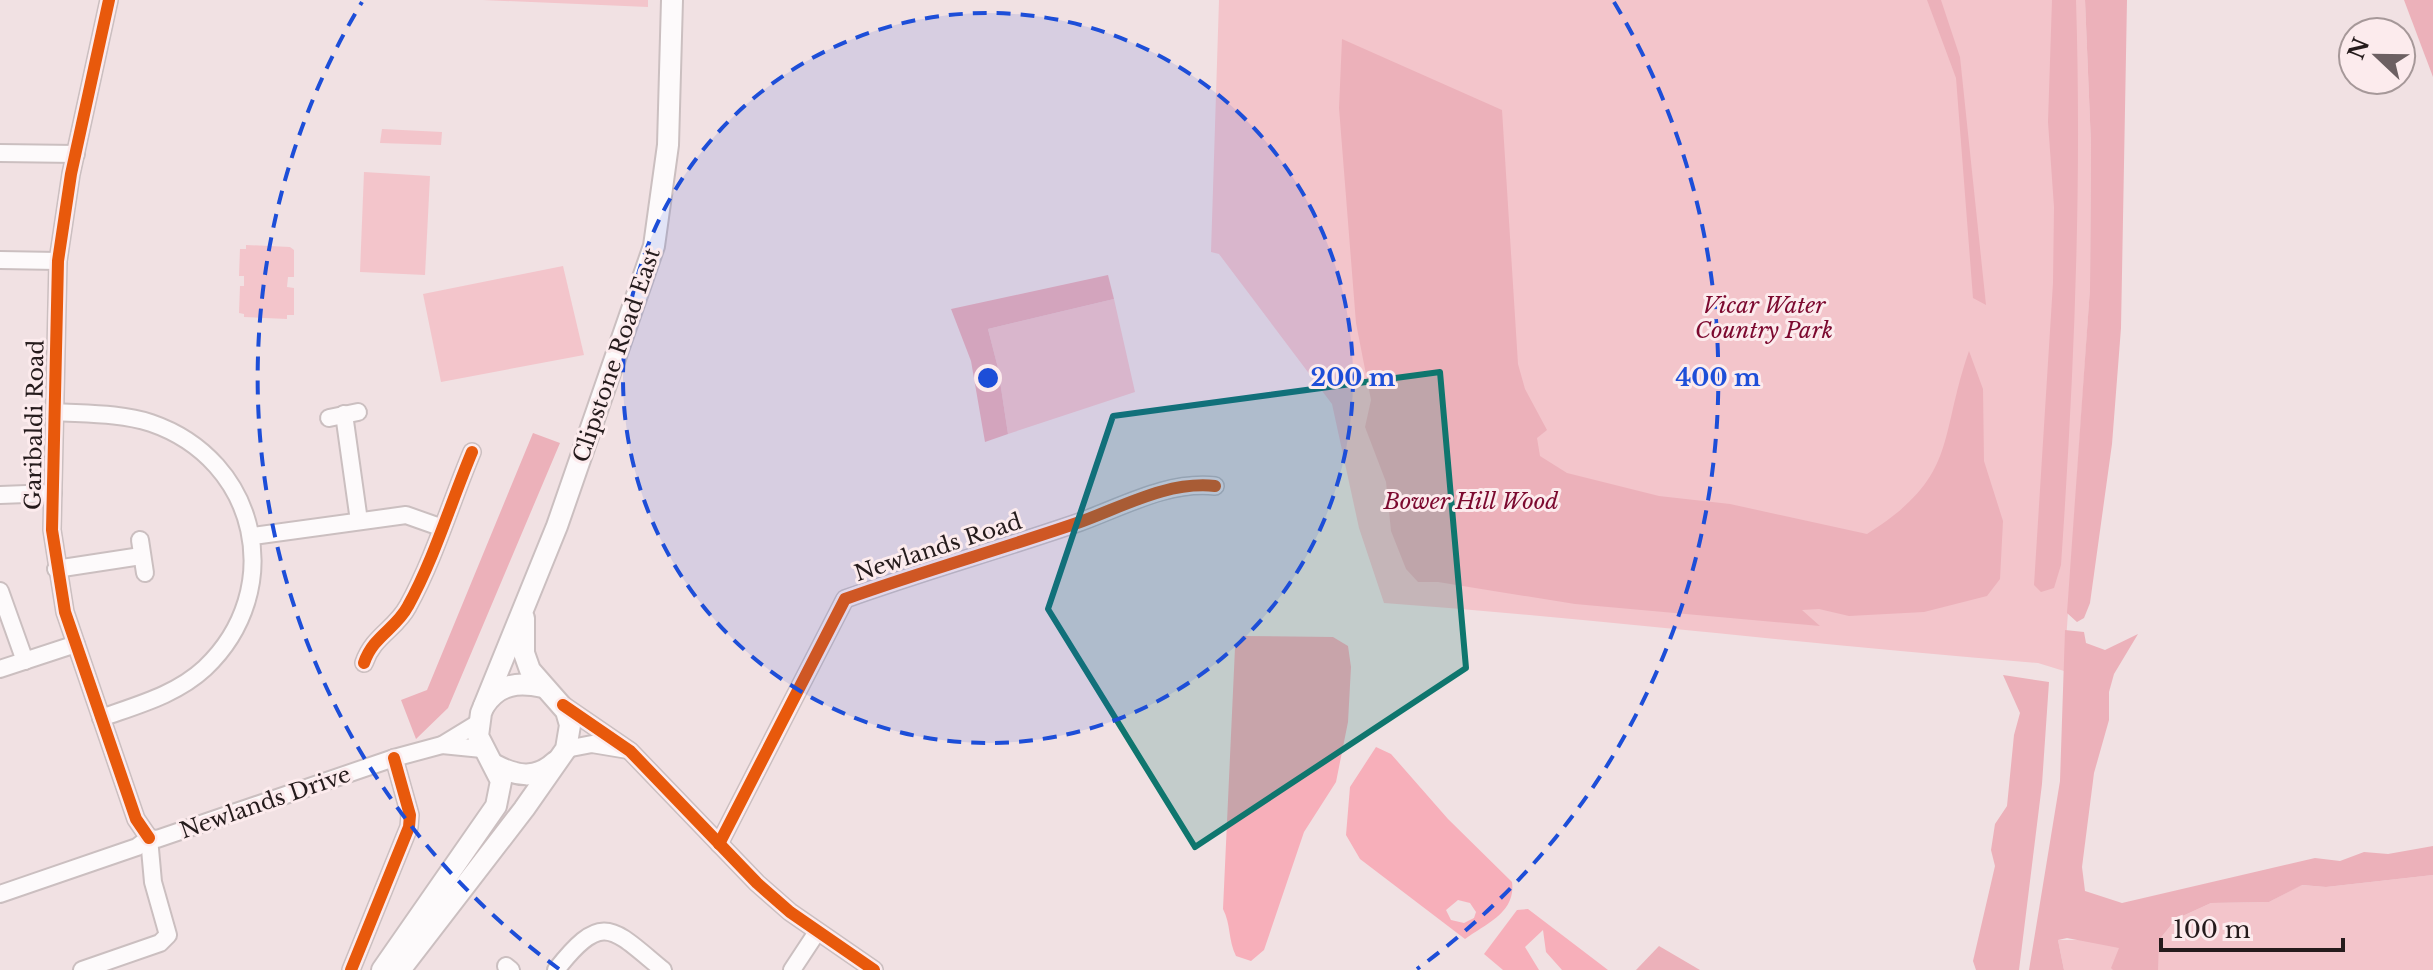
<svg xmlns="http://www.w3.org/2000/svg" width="2433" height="970" font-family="'Libre Baskerville',serif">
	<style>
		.green { fill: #f3c5cb }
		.forest { fill: #ecb1ba }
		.water { fill: #f7afba; fill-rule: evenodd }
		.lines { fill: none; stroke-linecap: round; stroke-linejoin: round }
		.minor-casing { stroke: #cbbfc0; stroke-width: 20 }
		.major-casing { stroke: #cbbfc0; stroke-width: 24 }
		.minor { stroke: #fdfafb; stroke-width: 16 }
		.major { stroke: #fdfafb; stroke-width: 20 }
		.cycleway-casing { stroke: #fcebed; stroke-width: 17 }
		.cycleway { stroke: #e8590c; stroke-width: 12 }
		.marked { fill: #0f766e; fill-opacity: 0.2; stroke: #0f766e; stroke-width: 6; stroke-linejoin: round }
		.ring { fill: none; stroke: #1d4ed8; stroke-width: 4; stroke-dasharray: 14 10 }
		.labels { text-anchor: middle; stroke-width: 6; stroke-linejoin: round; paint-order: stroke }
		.park-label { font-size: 22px; font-style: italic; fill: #7c092f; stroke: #fcebed }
		.street-label { font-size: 22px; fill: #251b1c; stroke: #fcebed }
		.centre { fill: #1d4ed8; stroke: #fcebed; stroke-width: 4 }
		.ring-label { font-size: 24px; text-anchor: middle; font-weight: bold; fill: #1d4ed8; stroke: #fcebed; stroke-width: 6; stroke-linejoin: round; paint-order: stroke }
	</style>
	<rect width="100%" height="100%" fill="#f1e1e3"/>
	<g class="green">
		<polygon points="483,0 648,0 648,7"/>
		<path d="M1219 0H2085L2091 145 2090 288 2064 671 2038 663C1820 646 1603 619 1384 603L1359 528 1332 404 1219 254 1211 252Z"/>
		<polygon points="382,129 442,132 441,145 380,143"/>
		<polygon points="364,172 430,176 425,275 360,272"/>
		<polygon points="246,245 290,247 294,250 294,277 288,277 287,287 294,288 294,315 287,315 287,319 244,317 244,314 239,313 240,286 244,286 244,276 239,276 240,249 246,249"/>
		<polygon points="563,266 584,355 441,382 423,294"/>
		<polygon points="1114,299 1135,392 1008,434 998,368 988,329"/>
		<polygon points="2433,875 2433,970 2064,970 2058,940 2159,940 2176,919 2211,903 2269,902 2301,885 2326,887"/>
	</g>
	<g class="forest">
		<polygon points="1927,0 1941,0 1960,57 1986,305 1973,298 1956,78"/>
		<path d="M2052 0H2076C2082 188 2074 377 2061 565L2054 588 2041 592 2034 585 2053 283 2054 207 2048 122Z"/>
		<polygon points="2085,0 2127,0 2121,328 2112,444 2090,603 2084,618 2077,622 2067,613 2090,288 2091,145"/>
		<polygon points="2404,0 2433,0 2433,77"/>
		<path d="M1342 39 1502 110 1518 364 1525 389 1547 430 1537 438 1540 456 1567 473 1659 496 1730 504 1867 534C1959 476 1938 440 1969 351L1983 389 1984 461 2003 521 2000 579 1987 596 1924 612 1849 616 1819 609 1802 610 1820 626 1575 604 1438 582H1418L1406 569 1391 531 1386 482 1365 427 1371 400 1356 323 1339 108Z"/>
		<polygon points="1108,275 1114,299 988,329 998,368 1008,434 985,442 971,361 951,309"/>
		<polygon points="533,433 560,443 448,708 416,739 401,700 427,690"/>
		<polygon points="2065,630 2084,632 2086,643 2105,650 2138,634 2114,674 2109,692 2109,720 2094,773 2082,867 2085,891 2122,903 2315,858 2340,861 2364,852 2388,854 2433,846 2433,875 2326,887 2302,885 2269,902 2211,903 2176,919 2159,940 2158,970 2113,970 2111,968 2119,948 2067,938 2058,940 2064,970 2029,970 2060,781"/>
		<polygon points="2003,675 2049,682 2042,784 2019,970 1976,970 1973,961 1995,866 1991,850 1995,824 2007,806 2014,735 2020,713"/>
		<polygon points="1659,946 1700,970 1636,970"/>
	</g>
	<g class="water">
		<path d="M1242 636 1333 637 1348 646 1351 667 1348 722 1336 782 1304 832 1264 950 1251 961 1236 956C1228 940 1231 924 1223 909L1235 648Z"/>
		<path d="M1376 747 1391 754 1448 819 1512 882C1516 912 1487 923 1465 939L1360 859 1346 835 1350 787ZM1458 900 1470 903 1476 912 1474 918 1464 923 1451 920 1446 910Z"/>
		<polygon points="1528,909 1608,970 1562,970 1546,952 1543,930 1525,947 1539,970 1503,970 1484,954 1517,910"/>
	</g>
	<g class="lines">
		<g class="minor-casing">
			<g id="minor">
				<polyline points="109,0 71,174 58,261 52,530 65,612 136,819 149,838"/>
				<polyline points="0,153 76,154"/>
				<polyline points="0,260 58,261"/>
				<path d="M54 412C86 414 121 413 151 423 259 460 287 590 205 668 176 695 137 705 101 718"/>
				<polyline points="344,414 359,521"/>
				<polyline points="329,418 358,412"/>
				<polyline points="0,495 53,493"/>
				<polyline points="253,536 406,515 440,527"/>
				<polyline points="140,540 145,573"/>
				<polyline points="56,569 141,556"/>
				<polyline points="0,591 25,661"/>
				<path d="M364 663C373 636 396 629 408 606 434 559 451 502 472 452"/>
				<polyline points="0,669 76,644"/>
				<polyline points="563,705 630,751 757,883 790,912 874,970"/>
				<polyline points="442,745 482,749"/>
				<polyline points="566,749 592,744 628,750"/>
				<path d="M719 844 845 599C923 571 1002 549 1080 522 1124 506 1168 481 1215 486"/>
				<polyline points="0,894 137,847 149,838 157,839 394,758 442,745 478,723"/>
				<polyline points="506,966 511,970"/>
				<polyline points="82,970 160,943 168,935 153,882 149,838"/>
				<polyline points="351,970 409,827 410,815 394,758"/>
				<path d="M556 970C603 910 612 928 663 970"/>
				<polyline points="792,970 817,932"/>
			</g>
		</g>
		<g class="major-casing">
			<g id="major">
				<path d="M484 706C499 683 519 682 543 687"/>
				<path d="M495 765C516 776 536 780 555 762"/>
				<polyline points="382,970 496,806 501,781 478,736 481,713 557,526 654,246 668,145 672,0"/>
				<polyline points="400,970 524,809 566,749 570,725 566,711 530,670 524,653 524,618"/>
			</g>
		</g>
		<use href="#minor" class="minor"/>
		<use href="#major" class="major"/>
		<g class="cycleway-casing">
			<g id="cycleway">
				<polyline points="109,0 71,174 58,261 52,530 65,612 136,819 149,838"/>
				<path d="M364 663C373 636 396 629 408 606 434 559 451 502 472 452"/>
				<polyline points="563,705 630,751 757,883 790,912 874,970"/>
				<path d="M719 844 845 599C923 571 1002 549 1080 522 1124 506 1168 481 1215 486"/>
				<polyline points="351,970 409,827 410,815 394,758"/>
			</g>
		</g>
		<use href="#cycleway" class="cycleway"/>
	</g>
	<path class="marked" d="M1440 372 1466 668 1195 847 1048 609 1113 416Z"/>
	<circle cx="988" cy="378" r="365" fill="#1d4ed8" fill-opacity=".12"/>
	<g class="ring">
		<circle cx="988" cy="378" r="365"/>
		<path d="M559 969A730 730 0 0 1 362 2M1614 2A730 730 0 0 1 1417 969"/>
	</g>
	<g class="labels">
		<g class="park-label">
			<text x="1764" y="313">Vicar Water<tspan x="1764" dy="25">Country Park</tspan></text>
			<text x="1471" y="509">Bower Hill Wood</text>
		</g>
		<g class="street-label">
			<text transform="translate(616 355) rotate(-71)" y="8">Clipstone Road East</text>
			<text transform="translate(34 425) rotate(-89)" y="8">Garibaldi Road</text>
			<text transform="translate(938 547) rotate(-18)" y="8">Newlands Road</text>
			<text transform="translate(265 802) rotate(-19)" y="8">Newlands Drive</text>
		</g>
	</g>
	<circle cx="988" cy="378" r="12" class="centre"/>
	<g class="ring-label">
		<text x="1353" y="386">200 m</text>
		<text x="1718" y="386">400 m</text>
	</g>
	<g transform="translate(2377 56) rotate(292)"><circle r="38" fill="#fcebed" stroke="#a69899" stroke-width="2"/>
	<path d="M0-6L14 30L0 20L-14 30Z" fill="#6c6062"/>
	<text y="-12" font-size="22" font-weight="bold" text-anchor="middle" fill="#251b1c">N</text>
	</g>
	<path d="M2161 938v12h182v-12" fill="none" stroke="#251b1c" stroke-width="4"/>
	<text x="2173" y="938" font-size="24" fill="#251b1c" stroke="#fcebed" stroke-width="6" paint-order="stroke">100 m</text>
</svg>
